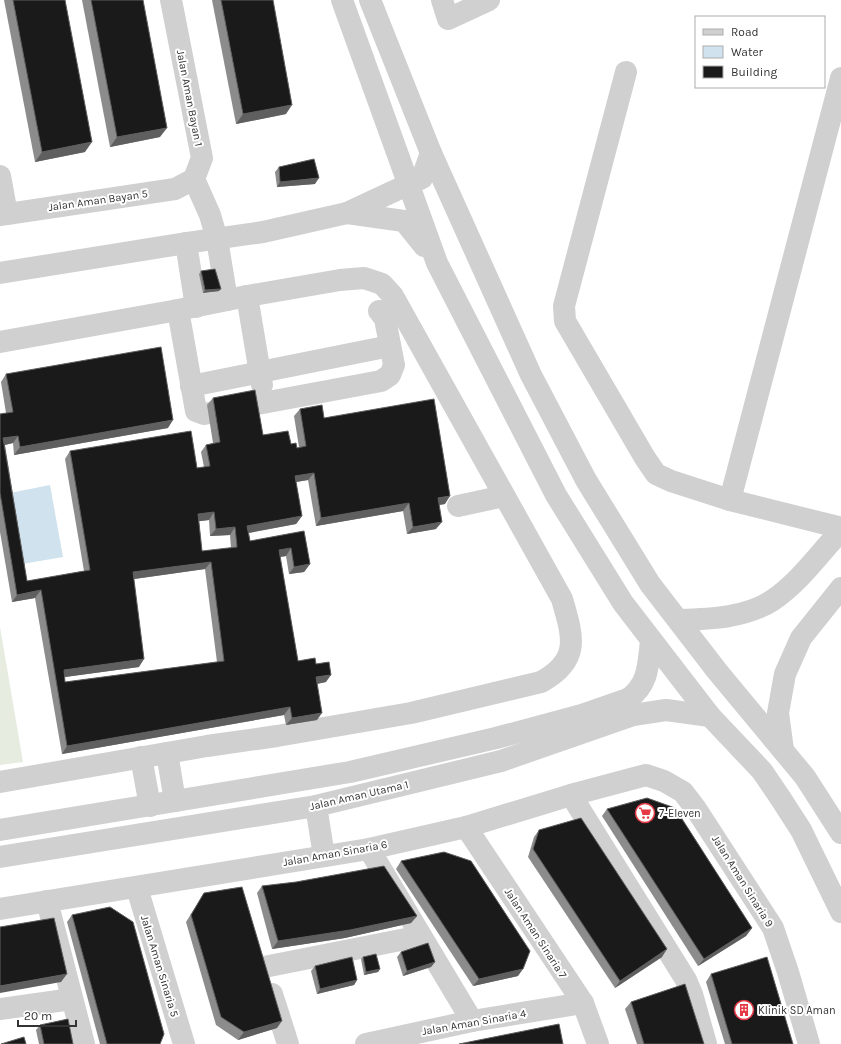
<svg xmlns="http://www.w3.org/2000/svg" width="841" height="1044" font-family="Karla,sans-serif">
	<style>
		.green { fill: #e6ecdf }
		.water { fill: #cfe2ee }
		.lines { fill: none; stroke-linecap: round; stroke-linejoin: round }
		.minor { stroke: #d0d0d0; stroke-width: 22 }
		.wall { fill: #8c8c8c; fill-rule: evenodd }
		.shaded-wall { fill: #5f5f5f }
		.building { fill: #1a1a1a; stroke: #5f5f5f; fill-rule: evenodd }
		.labels { text-anchor: middle; stroke-width: 4; stroke-linejoin: round; paint-order: stroke }
		.street-label { font-size: 11px; fill: #333; stroke: #fff }
		.poi-label { font-size: 11px; fill: #333; stroke: #fff; text-anchor: start }
	</style>
	<rect width="100%" height="100%" fill="#fff"/>
	<polygon class="green" points="0,627 23,762 0,765"/>
	<polygon class="water" points="50,485 63,557 22,564 10,493"/>
	<g class="lines">
		<g class="minor">
			<polyline points="171,0 202,158 194,179 210,215 217,239 227,300"/>
			<polyline points="342,0 437,263 556,495 623,603 710,716 762,771 781,799 801,830 841,912"/>
			<polyline points="370,0 431,153 531,375 586,480 650,584 717,671 805,777 841,833"/>
			<polyline points="442,0 448,19 489,0"/>
			<polyline points="626,72 564,306 565,321 645,458 656,474 671,481 730,500 838,527"/>
			<polyline points="0,176 7,214"/>
			<polyline points="347,213 404,221 424,246"/>
			<polyline points="0,215 175,189 194,179"/>
			<polyline points="186,243 196,307"/>
			<polyline points="0,273 186,243 263,232 347,213 422,178 431,153"/>
			<polyline points="247,296 262,385"/>
			<polyline points="178,310 196,411 204,414 381,381 390,375 394,365 385,319 379,311"/>
			<path d="M0 342 178 310 247 296 340 280 364 278 382 284 393 296 562 599C573 637 581 660 541 682L411 713 277 736 207 746 0 782"/>
			<polyline points="191,386 390,346"/>
			<polyline points="730,500 841,78"/>
			<polyline points="458,506 504,496"/>
			<path d="M678 620C710 619 746 618 773 600 798 583 816 558 836 536"/>
			<polyline points="783,750 778,713 785,674 801,638 841,588"/>
			<polyline points="167,753 175,801"/>
			<polyline points="141,757 150,806"/>
			<polyline points="571,795 686,980 692,994 706,1044"/>
			<polyline points="316,806 324,856"/>
			<polyline points="466,827 583,1003 598,1044"/>
			<path d="M0 830 350 772 496 738 582 715 628 699C649 684 648 665 651 641"/>
			<polyline points="369,849 472,1021"/>
			<polyline points="0,857 316,806 501,761 633,715 666,710 710,716"/>
			<polyline points="137,888 184,1044"/>
			<polyline points="47,901 84,1044"/>
			<polyline points="0,909 369,849 466,827 571,795 646,775 664,781 683,792 696,809 773,928 788,972 809,1044"/>
			<polyline points="264,967 421,936"/>
			<polyline points="272,994 288,1044"/>
			<polyline points="0,1009 72,999"/>
			<polyline points="366,1044 472,1021 583,1003"/>
		</g>
	</g>
	<g class="wall">
		<polygon points="4,0 65,0 85,152 35,162"/>
		<polygon points="82,0 143,0 160,137 110,147"/>
		<polygon points="212,0 273,0 286,114 236,124"/>
		<polygon points="279,167 315,184 277,187 275,172"/>
		<polygon points="201,271 219,291 203,293 199,274"/>
		<path d="M6 374 168 428 14 455 13 443 5 445 27 581 84 571 65 459 70 451 197 468 204 467 201 452 206 445 213 443 207 405 213 398 263 435 291 444 297 448 299 447 294 416 300 409 324 418 445 504 439 505 436 529 407 534 403 511 316 526 308 480 296 482 302 516 296 524 249 533 250 541 304 531 310 564 304 572 289 574 286 556 280 557 298 661 316 664 326 682 317 684V720L286 725 284 715 62 754 35 598 12 602 0 532V414L6 413 1 382ZM209 520 210 536 230 535 231 548 202 551 199 521ZM205 569 217 662 65 682 64 677 139 667 134 579Z"/>
		<polygon points="607,809 752,928 746,936 698,966 602,816"/>
		<polygon points="539,830 662,957 615,988 528,857 534,837"/>
		<polygon points="401,861 518,976 473,986 396,869"/>
		<polygon points="296,882 417,916 411,923 345,938 272,949 257,893 262,886"/>
		<polygon points="204,893 277,1028 238,1040 216,1025 186,922"/>
		<polygon points="72,915 160,1044 100,1044 67,922"/>
		<polygon points="401,952 435,962 431,967 403,976 397,957"/>
		<polygon points="363,957 380,969 378,972 364,975 361,959"/>
		<polygon points="315,966 357,980 354,985 317,994 311,971"/>
		<polygon points="711,974 793,1044 725,1044 706,982"/>
		<polygon points="631,1002 704,1044 637,1044 625,1009"/>
		<polygon points="40,1025 73,1044 39,1044 36,1030"/>
	</g>
	<g class="shaded-wall">
		<polygon points="292,105 286,114 236,124 243,114"/>
		<polygon points="167,128 160,137 110,147 117,137"/>
		<polygon points="92,142 85,152 35,162 42,152"/>
		<polygon points="319,178 315,184 277,187 280,182"/>
		<polygon points="221,289 219,291 203,293 205,290"/>
		<polygon points="173,420 168,428 14,455 20,447"/>
		<polygon points="18,436 13,443 0,446 3,438"/>
		<polygon points="314,473 308,480 290,483 295,476"/>
		<polygon points="450,496 445,504 432,506 438,498"/>
		<polygon points="409,503 403,511 316,526 321,518"/>
		<polygon points="214,512 209,520 193,522 198,514"/>
		<polygon points="302,516 296,524 242,534 247,526"/>
		<polygon points="442,522 436,529 407,534 413,527"/>
		<polygon points="235,527 230,535 210,536 216,529"/>
		<polygon points="291,548 286,556 274,558 279,550"/>
		<polygon points="211,562 205,569 127,580 133,572"/>
		<polygon points="310,564 304,572 289,574 294,567"/>
		<polygon points="41,590 35,598 12,602 17,595"/>
		<polygon points="144,659 139,667 58,678 64,670"/>
		<polygon points="331,675 326,682 311,685 316,677"/>
		<polygon points="290,707 284,715 62,754 67,746"/>
		<polygon points="322,713 317,720 286,725 292,718"/>
		<polygon points="417,916 411,923 345,938 272,949 278,941"/>
		<polygon points="752,928 746,936 698,966 704,959"/>
		<polygon points="667,949 662,957 615,988 620,981"/>
		<polygon points="435,962 431,967 403,976 407,971"/>
		<polygon points="380,969 378,972 364,975 366,972"/>
		<polygon points="523,969 518,976 473,986 479,979"/>
		<polygon points="67,974 61,982 0,993 0,986"/>
		<polygon points="357,980 354,985 317,994 320,989"/>
		<polygon points="282,1021 277,1028 238,1040 244,1032"/>
	</g>
	<g class="building">
		<polygon points="13,0 65,0 92,142 42,152"/>
		<polygon points="91,0 143,0 167,128 117,137"/>
		<polygon points="221,0 273,0 292,105 243,114"/>
		<polygon points="314,159 319,178 280,182 279,167"/>
		<polygon points="215,269 221,289 205,290 201,271"/>
		<path d="M161 347 173 420 20 447 18 436 3 438 27 581 90 570 70 451 191 431 197 468 210 466 206 445 220 442 213 398 255 390 263 435 288 431 291 444 296 443 297 448 306 446 300 409 322 405 324 418 434 399 450 496 438 498 442 522 413 527 409 503 321 518 314 473 295 476 302 516 247 526 250 541 304 531 310 564 294 567 291 548 279 550 298 661 315 658 316 664 329 662 331 675 316 677 322 713 292 718 290 707 67 746 41 590 17 595 0 493V414L13 412 6 374ZM214 512 216 529 235 527 237 547 202 551 198 514ZM211 562 224 661 65 682 64 670 144 659 133 572Z"/>
		<polygon points="647,798 675,808 752,928 704,959 607,809"/>
		<polygon points="581,818 667,949 620,981 533,849 539,830"/>
		<polygon points="444,852 471,861 530,951 523,969 479,979 401,861"/>
		<polygon points="384,866 417,916 350,930 278,941 262,886 296,882"/>
		<polygon points="242,887 282,1021 244,1032 221,1017 191,915 204,893"/>
		<polygon points="110,907 133,922 164,1034 160,1044 107,1044 72,915"/>
		<polygon points="54,918 67,974 0,986 0,927"/>
		<polygon points="428,943 435,962 407,971 401,952"/>
		<polygon points="376,954 380,969 366,972 363,957"/>
		<polygon points="352,957 357,980 320,989 315,966"/>
		<polygon points="767,957 793,1044 732,1044 711,974"/>
		<polygon points="685,984 704,1044 644,1044 631,1002"/>
		<polygon points="68,1019 73,1044 44,1044 40,1025"/>
		<polygon points="559,1024 563,1044 459,1044"/>
		<polygon points="24,1037 26,1044 1,1044"/>
	</g>
	<defs>
		<g id="supermarket-ring" transform="scale(1)"><circle r="9.5" fill="#fff" stroke="#e63946" stroke-width="1.5"/><path d="M-6-5.5h2.5l.6 2H6L4.5 2H-2.5L-4.4-4H-6ZM-1.5 3.2a1.3 1.3 0 1 0 .1 0ZM3 3.2a1.3 1.3 0 1 0 .1 0Z" fill="#e63946"/></g>
		<g id="building-ring" transform="scale(1)"><circle r="9.5" fill="#fff" stroke="#e63946" stroke-width="1.5"/><path d="M-4-6H4V6H1V3H-1V6H-4ZM-2.5-4.3h1.7v1.8h-1.7ZM.8-4.3h1.7v1.8H.8ZM-2.5-1h1.7V.8h-1.7ZM.8-1h1.7V.8H.8Z" fill="#e63946"/></g>
	</defs>
	<g fill-rule="evenodd">
		<use href="#supermarket-ring" x="645" y="813"/>
		<use href="#building-ring" x="744" y="1010"/>
	</g>
	<g class="labels">
		<g class="street-label">
			<text transform="translate(190 98) rotate(79)" y="4">Jalan Aman Bayan 1</text>
			<text transform="translate(98 200) rotate(-8)" y="4">Jalan Aman Bayan 5</text>
			<text transform="translate(359 795) rotate(-13)" y="4">Jalan Aman Utama 1</text>
			<text transform="translate(335 853) rotate(-10)" y="4">Jalan Aman Sinaria 6</text>
			<text transform="translate(743 881) rotate(58)" y="4">Jalan Aman Sinaria 9</text>
			<text transform="translate(536 933) rotate(57)" y="4">Jalan Aman Sinaria 7</text>
			<text transform="translate(160 966) rotate(73)" y="4">Jalan Aman Sinaria 5</text>
			<text transform="translate(474 1022) rotate(-10)" y="4">Jalan Aman Sinaria 4</text>
		</g>
		<g class="poi-label">
			<text x="659" y="817">7-Eleven</text>
			<text x="758" y="1014">Klinik SD Aman</text>
		</g>
	</g>
	<rect x="695" y="16" width="130" height="72" fill="#ffffff" stroke="#adadad"/>
	<rect x="703" y="29" width="20" height="6" fill="#d0d0d0" stroke="#adadad"/>
	<text x="731" y="36" font-size="12" fill="#333333">Road</text>
	<rect x="703" y="46" width="20" height="12" fill="#cfe2ee" stroke="#adadad"/>
	<text x="731" y="56" font-size="12" fill="#333333">Water</text>
	<rect x="703" y="66" width="20" height="12" fill="#1a1a1a" stroke="#adadad"/>
	<text x="731" y="76" font-size="12" fill="#333333">Building</text>
	<path d="M18 1020v6h58v-6" fill="none" stroke="#333333" stroke-width="2"/>
	<text x="24" y="1020" font-size="12" fill="#333333" stroke="#ffffff" stroke-width="3" paint-order="stroke">20 m</text>
</svg>
